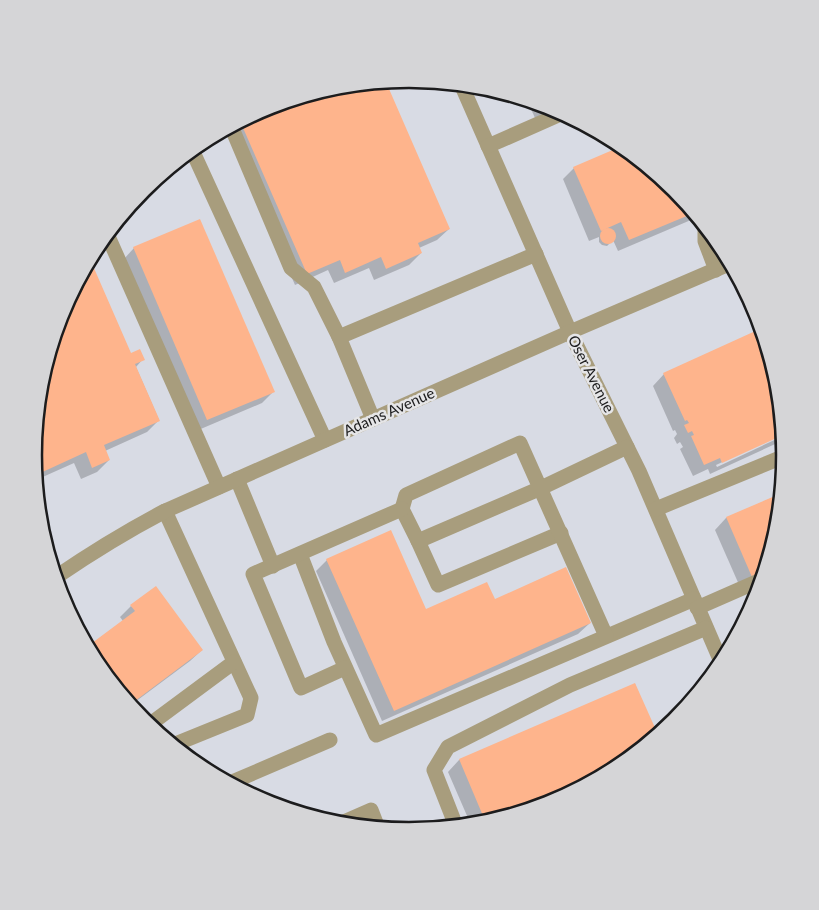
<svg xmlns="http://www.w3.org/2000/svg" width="819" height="910" font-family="Lato,sans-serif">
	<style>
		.built { fill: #d8dbe4 }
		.shadow { fill: #0003 }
		.building { fill: #feb48c }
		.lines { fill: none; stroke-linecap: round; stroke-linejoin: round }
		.minor { stroke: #a89d7d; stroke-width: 15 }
		.labels { text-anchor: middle; stroke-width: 5; stroke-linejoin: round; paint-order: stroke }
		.street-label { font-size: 15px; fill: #1c1c1d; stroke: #e5e5e7 }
		.rim { fill: none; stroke: #1c1c1d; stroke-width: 2.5 }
	</style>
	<rect width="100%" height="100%" fill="#e5e5e7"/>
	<circle class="built" cx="410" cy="455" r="375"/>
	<g class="shadow">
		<polygon points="385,82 449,229 437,240 419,248 421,253 409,265 374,280 369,268 334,283 328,270 295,285 227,129 266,108 336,86"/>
		<polygon points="527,100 554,108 555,109 535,118"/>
		<polygon points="623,147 675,190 698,217 618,251 613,240 607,246 602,245 599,242 599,237 589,241 563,179 574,168"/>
		<polygon points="134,248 273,392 262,403 196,431 123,260"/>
		<polygon points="762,330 778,382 783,434 716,465 717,467 783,436 784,440 710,474 708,469 693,476 680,449 683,447 680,442 677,444 674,438 677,434 675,430 673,431 653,386 664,374"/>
		<polygon points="131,355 143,359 136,367 159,420 147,432 105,451 109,460 97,472 81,479 74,463 36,480 34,455 41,381"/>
		<polygon points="781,494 778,529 763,577 740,587 715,530 726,518"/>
		<polygon points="327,560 425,610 494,601 590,623 578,634 382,721 316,571"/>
		<polygon points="131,606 202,650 190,661 131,705 97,664 88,647 123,621 120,617"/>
		<polygon points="635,684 655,732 661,729 662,731 618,768 553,802 483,824 471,825 448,772 459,760"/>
	</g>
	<g class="building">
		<polygon points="386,82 450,229 418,243 422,253 386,269 381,257 345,273 340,260 307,274 240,121 266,108 336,86"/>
		<polygon points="622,146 675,190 694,213 629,240 621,222 601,231 573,167"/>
		<polygon points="200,219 275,392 207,420 133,247"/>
		<circle cx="608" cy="236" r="8"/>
		<polygon points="90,259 131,353 140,349 145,360 135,364 160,421 104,445 110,460 92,468 86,452 36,475 34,455 41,381 62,311"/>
		<polygon points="762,328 778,382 783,435 722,463 720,458 704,465 691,436 694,435 692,431 688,433 684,425 689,423 687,420 685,421 663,373"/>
		<polygon points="782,493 778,529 765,571 752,577 726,517"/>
		<polygon points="391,530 426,609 487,582 495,599 566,567 591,623 394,711 326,559"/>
		<polygon points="156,586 203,650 131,704 97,664 88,646 135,611 130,605"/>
		<polygon points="635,683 656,730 662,727 663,730 618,768 553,802 486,823 459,759"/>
	</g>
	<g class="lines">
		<g class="minor">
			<polyline points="461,84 570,332 639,471 722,664"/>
			<polyline points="231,126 291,268 314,287 339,337"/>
			<polyline points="488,146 563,113"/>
			<polyline points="192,150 325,440"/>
			<polyline points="707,228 705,230 705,241 716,270"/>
			<polyline points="107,234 219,487"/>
			<polyline points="373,419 339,337 536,254"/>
			<polyline points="237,479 273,566"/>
			<polyline points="656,509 785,456"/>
			<polyline points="165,511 251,698 247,715 173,745"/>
			<polyline points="418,541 438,585 561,533"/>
			<polyline points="300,554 334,642 376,735 694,599"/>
			<path d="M56 577C91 553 127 531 165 511L570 332 731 263"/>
			<polyline points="697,608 763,579"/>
			<polyline points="606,636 520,443 406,495 402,509 418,541 541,488 627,447"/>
			<polyline points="345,668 301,688 253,574 402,509"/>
			<polyline points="149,725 234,662"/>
			<polyline points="230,783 330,740"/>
			<polyline points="339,824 371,810 378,828"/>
			<polyline points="456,826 434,770 448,747 570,685 706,628"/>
		</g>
	</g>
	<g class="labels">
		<g class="street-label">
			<text transform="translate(591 374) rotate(63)" y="5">Oser Avenue</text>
			<text transform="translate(389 412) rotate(-24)" y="5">Adams Avenue</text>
		</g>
	</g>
	<path d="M0 0H819V910H0ZM42 455a367 367 0 1 1 734 0a367 367 0 1 1-734 0Z" fill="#d5d5d7" fill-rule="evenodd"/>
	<path class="rim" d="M42 455a367 367 0 1 1 734 0a367 367 0 1 1-734 0Z"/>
</svg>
